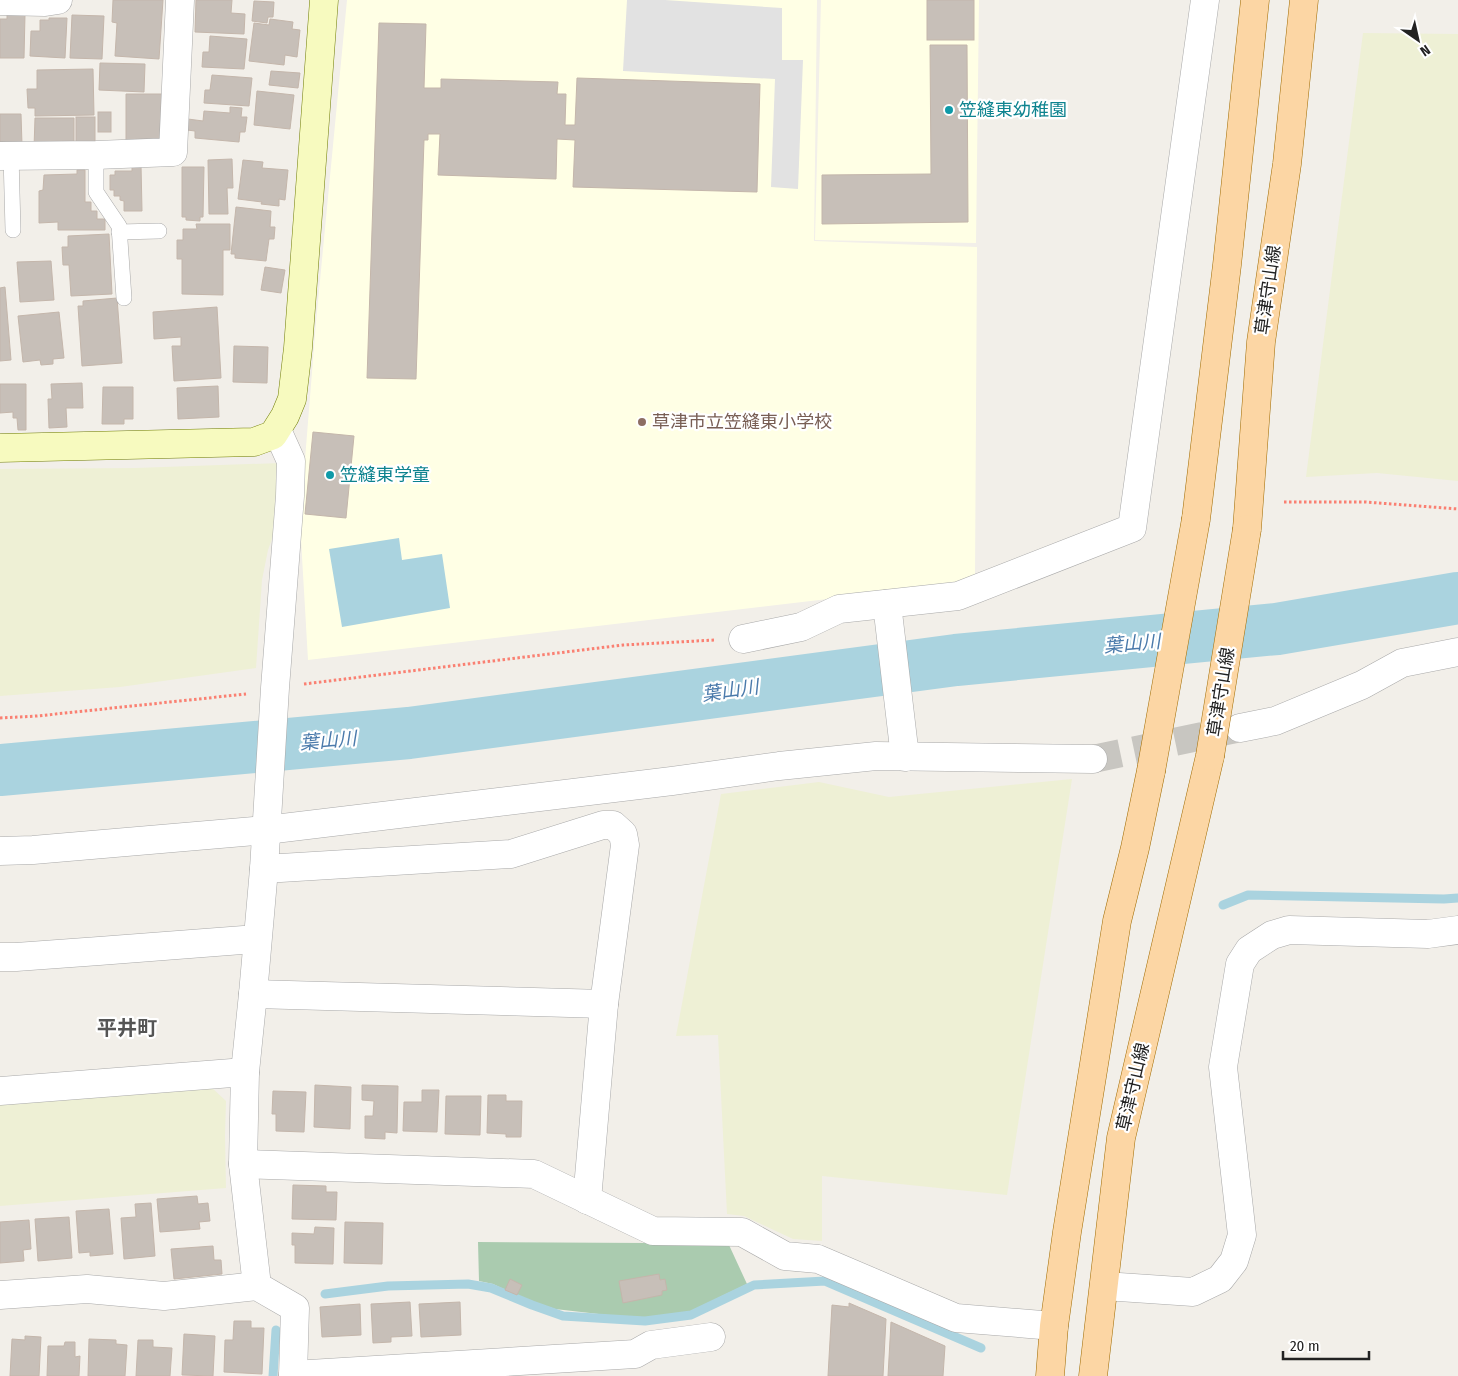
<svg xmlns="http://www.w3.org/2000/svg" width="1458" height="1376" font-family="'Fira Sans Condensed','Noto Sans JP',sans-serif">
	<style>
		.education { fill: #ffffe5 }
		.farmland { fill: #eef0d5 }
		.cemetery { fill: #aacbaf }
		.parking { fill: #e2e2e2 }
		.water { fill: #aad3df }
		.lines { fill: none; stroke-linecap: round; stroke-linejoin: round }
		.stream { stroke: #aad3df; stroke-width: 9 }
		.river { stroke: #aad3df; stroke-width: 52 }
		.building { fill: #c7bfb8; stroke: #c4b6ab }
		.street-tunnel { stroke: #c8c6c1; stroke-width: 28; stroke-dasharray: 28 14; stroke-linecap: butt }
		.lane-casing { stroke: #a9a9a9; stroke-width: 16 }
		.street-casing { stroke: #a9a9a9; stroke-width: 29 }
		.secondary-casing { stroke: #707d05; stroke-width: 29 }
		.primary-casing { stroke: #a06b00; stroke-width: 29 }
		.path { stroke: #fa8072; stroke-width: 3; stroke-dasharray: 2.5 2.5; stroke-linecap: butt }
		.lane { stroke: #fff; stroke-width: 15 }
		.street { stroke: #fff; stroke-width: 28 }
		.secondary { stroke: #f7fabf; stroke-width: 28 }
		.primary { stroke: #fcd6a4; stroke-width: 28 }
		.primary-bridge-casing { stroke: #a06b00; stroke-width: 29; stroke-linecap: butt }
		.primary-bridge { stroke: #fcd6a4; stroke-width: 28 }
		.culture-dot { fill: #0f9aa8; stroke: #fff; stroke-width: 2 }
		.education-dot { fill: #8d6e63; stroke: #fff; stroke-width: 2 }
		.labels { text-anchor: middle; stroke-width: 4.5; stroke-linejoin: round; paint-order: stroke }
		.culture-label { font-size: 18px; fill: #0d838f; stroke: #fff; text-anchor: start }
		.street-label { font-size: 18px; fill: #222; stroke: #fff }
		.education-label { font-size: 18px; fill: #785e54; stroke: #fff; text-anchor: start }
		.water-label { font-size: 19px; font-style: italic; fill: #4a7aab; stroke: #fff }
		.quarter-label { font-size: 20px; font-weight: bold; fill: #555; stroke: #fff }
	</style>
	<rect width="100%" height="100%" fill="#f2efe9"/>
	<g class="education">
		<polygon points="347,0 817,0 814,241 977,247 975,579 946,585 308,660 300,522 316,322"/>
		<polygon points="821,0 979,0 976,243 815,240"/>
	</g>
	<g class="farmland">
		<polygon points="1363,33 1458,34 1458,481 1377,473 1306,477"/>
		<polygon points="281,463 278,523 268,550 262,580 256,668 120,687 0,696 0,469 135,468"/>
		<polygon points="1072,779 1007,1195 822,1176 822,1241 793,1239 744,1216 727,1214 718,1035 676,1036 721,794 819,782 889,797"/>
		<polygon points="211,1087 226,1101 225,1135 226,1188 0,1206 0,1105"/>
	</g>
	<polygon class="cemetery" points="478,1242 647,1243 729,1245 747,1284 689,1312 647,1318 616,1316 555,1309 525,1299 493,1284 479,1281"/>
	<polygon class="parking" points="627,0 665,0 782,8 782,60 803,60 798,189 771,187 775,79 623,71"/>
	<polygon class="water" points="399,538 402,560 442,554 450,608 342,627 329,549"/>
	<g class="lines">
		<g class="stream">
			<polyline points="1223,905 1248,895 1444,899 1458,898"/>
			<polyline points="325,1294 388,1286 468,1284 491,1288 532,1305 563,1316 645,1321 691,1315 754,1285 825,1281 981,1348"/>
			<polyline points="273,1376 276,1330"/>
		</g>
		<polyline class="river" points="0,770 409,733 956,660 1277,629 1458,598"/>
	</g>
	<g class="building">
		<polygon points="113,0 163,0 159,59 115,56 117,23 112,22"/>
		<polygon points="196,0 232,0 231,13 245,14 244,34 195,32"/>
		<rect x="927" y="0" width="47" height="40"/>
		<polygon points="254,1 274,2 273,17 268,17 267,23 252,21"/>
		<polygon points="7,13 25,14 24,58 0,58 0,19 7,19"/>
		<polygon points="72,15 104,16 102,59 70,58"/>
		<polygon points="49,18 67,18 65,58 30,56 31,31 40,31 40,20 49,20"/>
		<polygon points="270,19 293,22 292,29 300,30 297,57 285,55 284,65 249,61 254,23 269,25"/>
		<polygon points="379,23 426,24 424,88 441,88 441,79 558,82 557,94 566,94 565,125 575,125 577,78 760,84 757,192 573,187 575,140 557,139 556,179 438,175 440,134 428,134 428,140 424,140 416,379 367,378"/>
		<polygon points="210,36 247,39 244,69 202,67 203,52 209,52"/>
		<polygon points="930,45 967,45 968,222 822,224 822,175 931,174"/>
		<polygon points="100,63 145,64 144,92 99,90"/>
		<polygon points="93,69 94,115 35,116 35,108 28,108 27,89 37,89 37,70"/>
		<polygon points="271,71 300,73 298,88 269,85"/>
		<polygon points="212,75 252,78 249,106 204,103 205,90 210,90"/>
		<polygon points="257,91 294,95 290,129 254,125"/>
		<polygon points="126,94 163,94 162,144 126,144"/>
		<polygon points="230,107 242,108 241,117 247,117 245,132 240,132 239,142 195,138 195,131 187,130 188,119 203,121 204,111 230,113"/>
		<rect x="98" y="112" width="13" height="20"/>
		<polygon points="0,114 21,114 22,145 0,145"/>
		<rect x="76" y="117" width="19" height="31"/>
		<polygon points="35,118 74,118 74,148 34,148"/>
		<polygon points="232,159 233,188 227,188 228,214 209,214 208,160"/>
		<polygon points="243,160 263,162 262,168 288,170 285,200 279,199 279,206 261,204 262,202 238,199"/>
		<polygon points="132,165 141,165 142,211 124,211 124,201 120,200 120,196 114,196 114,190 110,190 110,175 115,175 115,171 132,171"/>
		<polygon points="182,167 204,167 203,217 200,217 200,221 186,220 186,217 182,217"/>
		<polygon points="77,170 85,170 85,202 91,202 91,211 97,211 97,219 105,219 105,230 58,230 58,222 39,223 39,191 43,190 44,175 77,174"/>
		<polygon points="236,207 271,211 270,227 275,227 274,239 269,239 266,261 235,258 235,254 231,254"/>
		<polygon points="196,224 230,224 230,250 223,250 223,295 182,294 182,259 177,259 177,240 183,240 183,229 197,229"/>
		<polygon points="109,234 112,294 71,296 69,265 63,265 62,247 68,247 68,236"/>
		<polygon points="51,261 54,300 20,302 17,262"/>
		<polygon points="265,267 285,270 281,293 261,290"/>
		<polygon points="5,287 11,360 0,361 0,288"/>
		<polygon points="117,298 122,363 82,366 78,306 83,306 83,301"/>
		<polygon points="217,307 221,378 174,381 172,346 181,346 181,337 154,339 153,312"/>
		<polygon points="59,312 64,358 53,359 53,364 41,365 40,360 23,362 18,316"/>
		<polygon points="234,346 268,347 267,383 233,382"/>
		<polygon points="82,383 83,408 66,408 67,427 49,428 48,399 52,399 51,384"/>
		<polygon points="0,384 26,384 26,430 18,430 17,418 13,418 13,412 0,413"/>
		<polygon points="218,386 219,417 178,419 177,388"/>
		<polygon points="103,387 133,387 133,419 124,419 124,424 102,424"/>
		<polygon points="313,432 354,436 346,518 305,514"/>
		<polygon points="315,1085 351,1087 350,1129 314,1127"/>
		<polygon points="362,1085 398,1086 397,1133 385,1132 385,1139 365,1138 365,1116 373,1116 374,1101 362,1100"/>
		<polygon points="422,1090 439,1090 437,1132 403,1131 404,1102 422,1102"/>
		<polygon points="273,1091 306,1092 304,1132 276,1131 276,1114 272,1114"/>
		<polygon points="488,1095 506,1095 506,1101 522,1101 521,1137 506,1137 506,1134 487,1133"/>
		<polygon points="446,1096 481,1096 480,1135 445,1134"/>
		<polygon points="293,1185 326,1186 326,1192 337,1192 336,1220 292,1219"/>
		<polygon points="197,1196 198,1204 208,1203 210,1221 199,1222 200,1229 160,1232 157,1199"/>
		<polygon points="151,1203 155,1256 124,1259 121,1218 136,1217 135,1204"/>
		<polygon points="109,1209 113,1254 90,1256 90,1252 79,1253 76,1211"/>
		<polygon points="69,1217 72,1258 38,1261 35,1219"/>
		<polygon points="29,1220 31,1249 23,1250 24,1261 0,1263 0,1222"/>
		<polygon points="345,1222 383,1223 382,1264 344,1263"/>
		<polygon points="315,1227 334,1228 333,1264 295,1263 295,1245 292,1245 292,1233 314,1234"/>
		<polygon points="213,1246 214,1260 221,1260 222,1274 174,1279 171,1249"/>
		<polygon points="659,1274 660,1280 665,1279 667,1290 662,1291 662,1295 623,1303 619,1281"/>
		<polygon points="510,1279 522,1285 517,1295 505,1290"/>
		<polygon points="410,1302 412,1336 391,1337 391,1342 373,1343 371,1304"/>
		<polygon points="460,1302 461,1335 421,1337 419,1304"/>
		<polygon points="849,1303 886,1319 883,1376 828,1376 832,1305 849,1307"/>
		<polygon points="360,1304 361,1335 322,1337 320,1307"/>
		<polygon points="234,1321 251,1321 251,1328 264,1328 262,1374 224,1372 225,1340 233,1340"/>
		<polygon points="891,1322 945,1346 943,1376 888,1376"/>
		<polygon points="184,1334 215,1336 213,1376 182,1375"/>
		<polygon points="25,1336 41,1337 39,1376 10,1376 12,1339 25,1340"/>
		<polygon points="89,1339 116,1340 116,1344 127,1345 125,1376 88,1376"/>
		<polygon points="138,1340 153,1340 153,1347 172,1348 170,1376 136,1376"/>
		<polygon points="65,1342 75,1342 75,1357 80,1356 79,1376 47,1376 48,1346 64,1346"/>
	</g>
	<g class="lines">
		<polyline class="street-tunnel" points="1093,759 1236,729"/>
		<g class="lane-casing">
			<g id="lane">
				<polyline points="11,155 13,230"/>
				<polyline points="96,155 96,192 119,226 124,298"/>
				<polyline points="119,232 159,231"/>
			</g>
		</g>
		<g class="street-casing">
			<g id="street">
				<polyline points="0,1 45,2 58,0"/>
				<polyline points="0,156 96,155 173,152 180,0"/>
				<polyline points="277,430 291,461 290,496 275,688 264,869 253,994 245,1072 243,1164 257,1286 295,1308 293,1376"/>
				<polyline points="887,604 905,757"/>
				<polyline points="743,639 801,627 839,609 958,596 1132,528 1205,0"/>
				<polyline points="1240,728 1275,721 1362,685 1402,663 1458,652"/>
				<polyline points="0,851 33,850 266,830 672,781 779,766 876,756 1093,759"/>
				<polyline points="264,869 511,854 603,825 613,825 623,834 625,845 604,1004 587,1200"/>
				<polyline points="0,957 16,957 99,951 257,939"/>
				<polyline points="253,994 604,1004"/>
				<polyline points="0,1091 245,1072"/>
				<polyline points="243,1164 534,1174 653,1231 742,1232 785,1256 818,1259 956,1318 1054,1326"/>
				<polyline points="1104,1286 1193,1292 1220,1279 1234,1261 1242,1235 1223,1067 1240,964 1249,950 1272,935 1289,930 1428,934 1458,930"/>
				<polyline points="0,1295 87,1289 164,1296 257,1286"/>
				<polyline points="293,1375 635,1354 651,1345 711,1337"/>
			</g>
		</g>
		<g class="secondary-casing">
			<polyline id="secondary" points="0,448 254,442 273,435 285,416 292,399 298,348 324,0"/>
		</g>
		<g class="primary-casing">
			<g id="primary">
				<polyline points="1196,519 1227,265 1255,0"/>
				<polyline points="1247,529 1261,342 1287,164 1304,0"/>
				<polyline points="1050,1376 1054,1326 1067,1232 1117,921 1135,848 1151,771"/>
				<polyline points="1093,1376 1121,1138 1210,756"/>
			</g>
		</g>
		<g class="path">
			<polyline points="1284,502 1365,502 1458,509"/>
			<polyline points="304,684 623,645 715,640"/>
			<polyline points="0,718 37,716 246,694"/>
		</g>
		<use href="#lane" class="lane"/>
		<use href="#street" class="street"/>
		<use href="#secondary" class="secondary"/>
		<use href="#primary" class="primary"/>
		<g class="primary-bridge-casing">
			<g id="primary-bridge">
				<polyline points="1210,756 1247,529"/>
				<polyline points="1151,771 1196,519"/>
			</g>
		</g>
		<use href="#primary-bridge" class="primary-bridge"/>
	</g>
	<g class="culture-dot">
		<circle cx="949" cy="110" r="5"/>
		<circle cx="330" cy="475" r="5"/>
	</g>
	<circle class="education-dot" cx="642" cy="422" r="5"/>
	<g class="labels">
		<g class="culture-label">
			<text x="959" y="116">笠縫東幼稚園</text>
			<text x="340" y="481">笠縫東学童</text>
		</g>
		<g class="street-label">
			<text transform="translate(1268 290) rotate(-82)" y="6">草津守山線</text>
			<text transform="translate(1221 692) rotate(-81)" y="6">草津守山線</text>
			<text transform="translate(1133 1087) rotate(-77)" y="6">草津守山線</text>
		</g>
		<g class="education-label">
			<text x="652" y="428">草津市立笠縫東小学校</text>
		</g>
		<g class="water-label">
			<text transform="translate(1132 643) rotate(-5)" y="7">葉山川</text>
			<text transform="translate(730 690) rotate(-8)" y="7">葉山川</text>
			<text transform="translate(328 740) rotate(-5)" y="7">葉山川</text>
		</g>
		<g class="quarter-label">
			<text x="127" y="1035">平井町</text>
		</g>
	</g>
	<g transform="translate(1418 40) rotate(146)" stroke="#ffffff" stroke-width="4" paint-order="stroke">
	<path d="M0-4L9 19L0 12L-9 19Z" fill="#222222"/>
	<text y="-8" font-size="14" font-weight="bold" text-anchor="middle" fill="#222222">N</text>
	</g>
	<path d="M1283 1351v8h86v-8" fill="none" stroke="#222222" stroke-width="2.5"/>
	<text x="1290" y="1351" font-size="15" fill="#222222" stroke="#ffffff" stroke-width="4" paint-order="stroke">20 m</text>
</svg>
